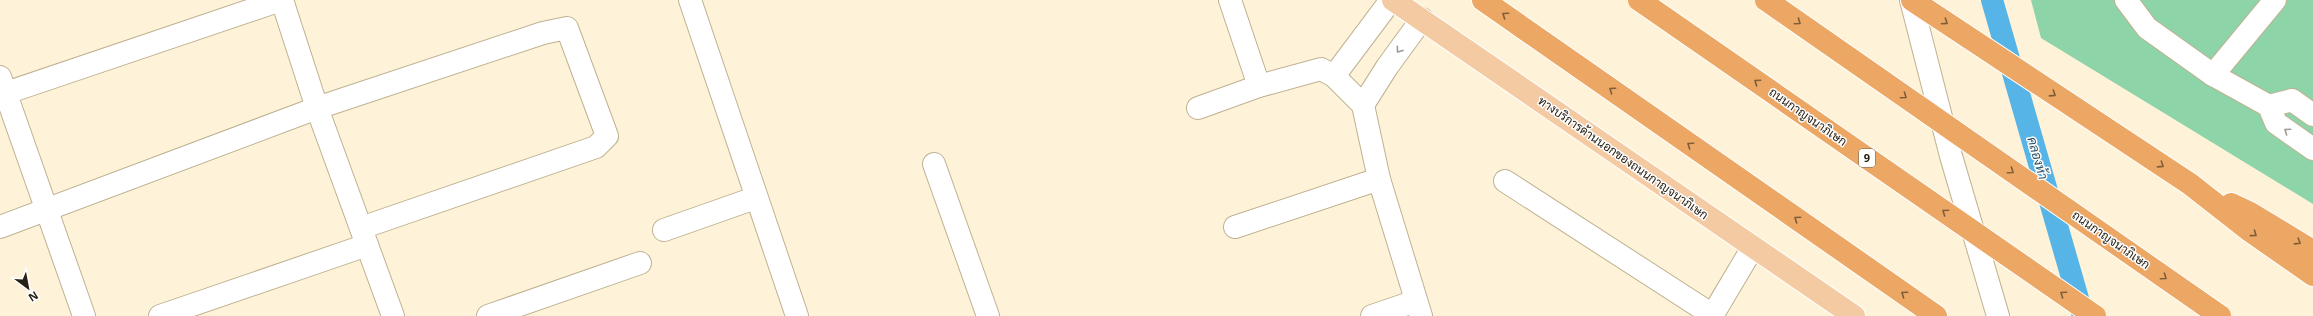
<svg xmlns="http://www.w3.org/2000/svg" width="2313" height="316" font-family="'Open Sans',Sarabun,sans-serif">
	<style>
		.green { fill: #8dd4a9 }
		.lines { fill: none; stroke-linecap: round; stroke-linejoin: round }
		.canal { stroke: #56b4e7; stroke-width: 22 }
		.minor-casing { stroke: #bfb292; stroke-width: 24 }
		.major-casing { stroke: #fff; stroke-width: 24 }
		.highway-casing { stroke: #fff; stroke-width: 24 }
		.minor { stroke: #fff; stroke-width: 22 }
		.major { stroke: #f4caa3; stroke-width: 22 }
		.highway { stroke: #eca765; stroke-width: 22 }
		.highway-bridge-casing { stroke: #fff; stroke-width: 24; stroke-linecap: butt }
		.highway-bridge { stroke: #eca765; stroke-width: 22 }
		.oneway { stroke: #805d39 }
		.oneway2 { stroke: #9e9b96 }
		.labels { text-anchor: middle; stroke-width: 3; stroke-linejoin: round; paint-order: stroke }
		.shield { fill: #fff; stroke: #68645b; stroke-width: 1 }
		.shield-label { font-size: 11px; font-weight: bold; fill: #272115 }
		.street-label { font-size: 12px; fill: #272115; stroke: #fff }
		.water-label { font-size: 13px; font-style: italic; fill: #254d63; stroke: #fff }
	</style>
	<rect width="100%" height="100%" fill="#fef2d8"/>
	<polygon class="green" points="2031,0 2313,0 2313,204 2041,38"/>
	<g class="lines">
		<polyline class="canal" points="1992,0 2083,316"/>
		<g class="minor-casing">
			<g id="minor">
				<polyline points="282,0 317,108 393,316"/>
				<polyline points="690,0 797,316"/>
				<polyline points="1230,0 1259,86 1321,69 1334,76 1363,105 1379,179 1421,316"/>
				<polyline points="1911,0 1951,156 1998,316"/>
				<polyline points="2126,0 2147,28 2213,75 2269,106 2276,123 2313,149"/>
				<polyline points="2213,75 2275,0"/>
				<polyline points="1334,76 1391,0"/>
				<polyline points="0,77 84,316"/>
				<polyline points="0,95 281,0"/>
				<polyline points="1363,105 1387,67 1422,19"/>
				<polyline points="2269,106 2292,100 2313,115"/>
				<polyline points="1198,108 1259,86"/>
				<polyline points="934,164 988,316"/>
				<polyline points="1505,181 1714,316"/>
				<polyline points="0,227 317,108 543,33 567,28 607,136 596,147 361,228"/>
				<polyline points="1235,227 1379,179"/>
				<polyline points="664,230 755,198"/>
				<polyline points="160,316 367,245"/>
				<polyline points="488,316 640,263"/>
				<polyline points="1372,316 1416,301"/>
				<polyline points="1712,316 1753,247"/>
			</g>
		</g>
		<g class="major-casing">
			<polyline id="major" points="1393,0 1854,316"/>
		</g>
		<g class="highway-casing">
			<g id="highway">
				<polyline points="1483,0 1936,316"/>
				<polyline points="1912,0 2190,184 2250,231 2313,275"/>
				<polyline points="2231,204 2250,213 2313,251"/>
			</g>
		</g>
		<use href="#minor" class="minor"/>
		<use href="#major" class="major"/>
		<use href="#highway" class="highway"/>
		<g class="highway-bridge-casing">
			<g id="highway-bridge">
				<polyline points="1639,0 2095,316"/>
				<polyline points="1766,0 2220,316"/>
			</g>
		</g>
		<use href="#highway-bridge" class="highway-bridge"/>
	</g>
	<defs><path id="oneway-chevron" d="M-2-3.5L2.5 0L-2 3.5" fill="none" stroke-width="1.6" stroke-linecap="round" stroke-linejoin="round"/></defs>
	<g class="oneway">
		<use href="#oneway-chevron" transform="translate(1505 15) rotate(-145)"/>
		<use href="#oneway-chevron" transform="translate(1798 22) rotate(35)"/>
		<use href="#oneway-chevron" transform="translate(1945 22) rotate(34)"/>
		<use href="#oneway-chevron" transform="translate(1757 82) rotate(-145)"/>
		<use href="#oneway-chevron" transform="translate(1612 90) rotate(-145)"/>
		<use href="#oneway-chevron" transform="translate(2053 94) rotate(33)"/>
		<use href="#oneway-chevron" transform="translate(1904 96) rotate(35)"/>
		<use href="#oneway-chevron" transform="translate(1690 145) rotate(-145)"/>
		<use href="#oneway-chevron" transform="translate(2161 165) rotate(33)"/>
		<use href="#oneway-chevron" transform="translate(2011 171) rotate(35)"/>
		<use href="#oneway-chevron" transform="translate(1945 212) rotate(-145)"/>
		<use href="#oneway-chevron" transform="translate(1797 219) rotate(-145)"/>
		<use href="#oneway-chevron" transform="translate(2254 234) rotate(36)"/>
		<use href="#oneway-chevron" transform="translate(2298 242) rotate(32)"/>
		<use href="#oneway-chevron" transform="translate(2164 277) rotate(35)"/>
		<use href="#oneway-chevron" transform="translate(1904 294) rotate(-145)"/>
		<use href="#oneway-chevron" transform="translate(2063 294) rotate(-145)"/>
	</g>
	<g class="oneway2">
		<use href="#oneway-chevron" transform="translate(1399 50) rotate(126)"/>
		<use href="#oneway-chevron" transform="translate(2287 131) rotate(-145)"/>
	</g>
	<g class="labels">
		<rect class="shield" x="1859" y="149" width="16" height="18" rx="3"/>
		<g class="shield-label">
			<text x="1867" y="162">9</text>
		</g>
		<g class="street-label">
			<text transform="translate(1808 117) rotate(35)" y="4">ถนนกาญจนาภิเษก</text>
			<text transform="translate(1623 158) rotate(35)" y="4">ทางบริการด้านนอกของถนนกาญจนาภิเษก</text>
			<text transform="translate(2111 240) rotate(35)" y="4">ถนนกาญจนาภิเษก</text>
		</g>
		<g class="water-label">
			<text transform="translate(2038 158) rotate(74)" y="5">คลองห้า</text>
		</g>
	</g>
	<g transform="translate(28 288) rotate(148)" stroke="#ffffff" stroke-width="3" paint-order="stroke">
	<path d="M0-3L7 15L0 10L-7 15Z" fill="#272115"/>
	<text y="-6" font-size="11" font-weight="bold" text-anchor="middle" fill="#272115">N</text>
	</g>
</svg>
